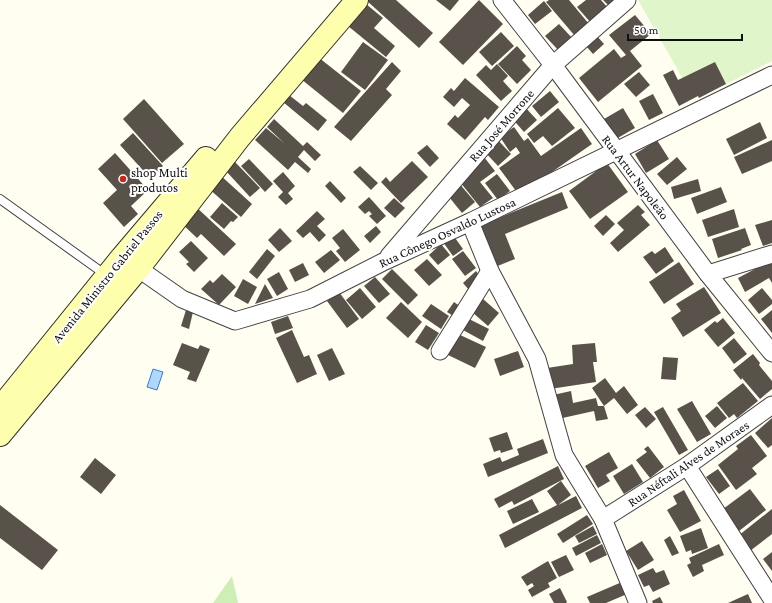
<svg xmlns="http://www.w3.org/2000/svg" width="772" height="603" font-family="'Crimson Pro',serif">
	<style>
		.green { fill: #cdefb6 }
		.pitch { fill: #e0f5c9 }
		.water { fill: #b0d7fd; stroke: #2f82dc }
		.building { fill: #59524a }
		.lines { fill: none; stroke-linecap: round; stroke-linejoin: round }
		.lane-casing { stroke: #424242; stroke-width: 10 }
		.street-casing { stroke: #424242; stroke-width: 19 }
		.secondary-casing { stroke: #313131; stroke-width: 24 }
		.lane { stroke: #fff; stroke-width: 8 }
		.street { stroke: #fff; stroke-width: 17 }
		.secondary { stroke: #feffac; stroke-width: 22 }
		.poi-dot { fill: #cf2417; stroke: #fff; stroke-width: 1.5 }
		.labels { text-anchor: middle; stroke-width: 4; stroke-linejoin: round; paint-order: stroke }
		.street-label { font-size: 13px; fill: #0f0f0f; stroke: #fff }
		.poi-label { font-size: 13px; fill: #0f0f0f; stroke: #fff; text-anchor: start }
	</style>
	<rect width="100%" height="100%" fill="#fffef1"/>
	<polygon class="green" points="232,576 238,603 213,603"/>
	<polygon class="pitch" points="638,0 772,0 772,61 726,84 715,62 683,79"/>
	<polygon class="water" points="153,369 163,372 157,390 147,387"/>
	<g class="building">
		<polygon points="366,0 396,0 433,33 419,48"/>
		<polygon points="436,0 459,0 450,11"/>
		<polygon points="479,0 503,24 463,65 439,42"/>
		<polygon points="549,0 569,0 589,24 575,36 546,2"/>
		<polygon points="586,0 601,0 608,8 591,23 577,7"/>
		<polygon points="603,0 620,0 611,8"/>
		<polygon points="544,1 552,11 535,24 528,15"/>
		<polygon points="366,4 383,18 374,28 395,46 386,57 348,26"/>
		<polygon points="635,15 651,34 630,51 642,66 598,102 579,78 614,49 621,58 626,55 609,35"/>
		<polygon points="559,24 574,40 560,52 545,36"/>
		<polygon points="501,32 514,46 492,66 479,52"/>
		<polygon points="597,36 604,44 593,54 586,46"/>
		<polygon points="363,42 388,60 365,90 341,72"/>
		<polygon points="517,46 526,56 522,60 531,70 517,84 498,64"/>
		<polygon points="318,57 361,91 343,113 301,79"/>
		<polygon points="392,62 401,71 386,89 392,95 351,141 334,127"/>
		<polygon points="715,62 726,84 699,98 698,96 679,106 663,75 673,70 678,80"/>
		<polygon points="497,64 508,76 503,81 512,91 501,101 476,75 486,65 491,70"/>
		<polygon points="639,72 650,85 636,97 624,84"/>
		<polygon points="465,78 499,107 488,120 485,117 465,140 447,124 455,115 458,118 470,105 462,98 454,107 443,97 451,88 454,91"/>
		<polygon points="550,91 559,102 541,117 532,106"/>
		<polygon points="653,94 663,113 649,120 639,101"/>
		<polygon points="289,95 303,106 306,103 327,120 318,131 283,102"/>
		<polygon points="144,99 184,144 162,163 123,119"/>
		<polygon points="523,105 537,120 524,132 510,116"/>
		<polygon points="558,108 575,128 552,146 543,136 534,143 527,134"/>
		<polygon points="623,108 635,128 616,139 604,119"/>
		<polygon points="274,119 303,146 307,142 321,155 315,161 304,150 298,157 311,169 308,173 295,162 288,170 255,140 266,128 284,143 267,127"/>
		<polygon points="760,122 767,138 734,155 726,139"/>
		<polygon points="514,127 524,141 528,138 541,156 581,128 592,144 519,195 499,168 520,153 516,147 510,152 500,137"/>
		<polygon points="133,133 163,166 150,178 120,145"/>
		<polygon points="496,138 511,154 498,166 483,150"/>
		<polygon points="657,140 669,159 646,173 635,154"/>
		<polygon points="772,140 772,161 742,174 734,157"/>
		<polygon points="427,145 439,158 430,167 417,153"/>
		<polygon points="115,153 148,190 131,206 138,214 124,227 103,203 117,190 98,169"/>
		<polygon points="484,157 495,171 480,182 493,198 480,207 460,182 472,172 469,168"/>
		<polygon points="677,157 687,169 667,185 657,174"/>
		<polygon points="249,159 273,184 265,192 241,166"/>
		<polygon points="412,161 428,177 401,203 381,182 386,177 390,182"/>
		<polygon points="235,162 260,188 250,197 226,171"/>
		<polygon points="607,163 628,192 590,219 569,191"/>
		<polygon points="360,166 378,183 371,190 353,172"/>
		<polygon points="283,172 295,186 288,193 293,199 286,205 278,197 283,192 273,181"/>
		<polygon points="497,174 510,191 498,200 485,183"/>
		<polygon points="220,175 252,204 241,217 208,188"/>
		<polygon points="698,179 701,191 674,199 671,187"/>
		<polygon points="330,181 346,198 341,203 325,186"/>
		<polygon points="458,182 475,202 462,213 445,192"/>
		<polygon points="721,187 727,202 697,214 691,198"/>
		<polygon points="562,192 568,208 505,234 515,259 495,267 479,226"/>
		<polygon points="369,197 386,216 377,224 369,216 372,214 369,211 365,214 358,207"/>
		<polygon points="394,198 405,208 395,218 384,208"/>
		<polygon points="222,203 238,217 233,222 231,221 224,229 210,217"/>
		<polygon points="638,205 645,212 641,215 650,225 618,252 610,243 624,230 617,223"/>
		<polygon points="195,206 236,244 224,256 201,234 197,238 180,222"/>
		<polygon points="734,209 739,227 708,237 702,220"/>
		<polygon points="317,211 325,219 317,226 326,235 319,242 310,232 303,238 296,231"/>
		<polygon points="606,215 615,224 603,236 594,226"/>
		<polygon points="772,220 772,243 763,246 755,225"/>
		<polygon points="376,226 381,232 370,243 364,236"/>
		<polygon points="280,228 292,241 279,252 268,240"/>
		<polygon points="745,228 751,245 741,249 742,250 718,258 712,239"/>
		<polygon points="343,229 360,250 345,262 336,251 340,248 332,238"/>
		<polygon points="453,235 463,249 453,256 443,242"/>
		<polygon points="191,241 208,258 194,272 186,264 189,262 179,252"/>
		<polygon points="441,244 450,255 438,265 429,255"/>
		<polygon points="665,247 674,261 656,274 643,257 652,251 655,254"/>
		<polygon points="267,249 275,256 257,279 249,272"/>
		<polygon points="331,250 340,260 324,273 315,262"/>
		<polygon points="463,251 476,268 465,276 452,259"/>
		<polygon points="427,259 442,275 429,286 414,270"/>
		<polygon points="772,260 772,283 769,278 745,292 738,278"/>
		<polygon points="679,262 694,284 664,304 649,282"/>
		<polygon points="303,263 309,275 295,282 289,270"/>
		<polygon points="392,269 418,295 408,305 382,279"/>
		<polygon points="476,271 482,279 469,290 463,283"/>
		<polygon points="279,272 288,289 277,296 267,279"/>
		<polygon points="222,274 236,287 219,305 201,289 210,280 213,283"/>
		<polygon points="375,277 390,294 379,303 364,286"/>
		<polygon points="243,279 257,287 248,304 234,296"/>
		<polygon points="265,284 273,298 255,304"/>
		<polygon points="704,287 721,313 683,337 671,318 681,311 676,304"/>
		<polygon points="360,288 376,307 362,319 346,300"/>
		<polygon points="762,288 772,300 772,304 759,314 748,300"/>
		<polygon points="339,292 359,319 347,328 327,301"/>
		<polygon points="483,299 499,313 488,326 472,312"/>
		<polygon points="401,302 422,322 408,338 386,318"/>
		<polygon points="454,302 461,307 455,317 447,312"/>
		<polygon points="431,304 449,316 441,329 422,316"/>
		<polygon points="186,310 193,312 189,329 181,326"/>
		<polygon points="772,310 772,333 761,319"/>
		<polygon points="288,316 293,328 275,334 271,322"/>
		<polygon points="723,318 735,333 718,347 704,330 715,321 717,323"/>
		<polygon points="469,319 489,329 483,341 463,330"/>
		<polygon points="426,325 439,333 428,350 415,342"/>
		<polygon points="292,330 304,357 309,355 317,374 297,383 276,338"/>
		<polygon points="458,334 486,347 475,368 448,355"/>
		<polygon points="734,338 747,354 734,364 722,348"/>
		<polygon points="182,343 198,349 200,345 210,349 196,382 187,379 190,372 173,365"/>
		<polygon points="595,343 597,362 593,362 596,382 550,389 547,368 573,364 572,345"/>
		<polygon points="332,348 345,374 329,381 317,355"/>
		<polygon points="518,351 524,367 500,376 494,359"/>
		<polygon points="753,354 760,363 759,365 772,381 772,389 760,399 742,378 741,380 733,370"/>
		<polygon points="663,357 678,358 676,380 661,379"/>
		<polygon points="605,378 616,393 624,386 638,405 627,414 614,398 604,406 608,419 596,421 594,411 558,419 553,395 571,391 573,403 596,398 598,406 604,406 592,388"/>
		<polygon points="743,383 758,401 737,418 734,414 729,418 717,403"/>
		<polygon points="692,401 711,434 697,442 677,409"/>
		<polygon points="717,406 727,418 715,428 705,416"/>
		<polygon points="645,407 656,419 646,428 635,415"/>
		<polygon points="663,407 688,450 679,455 654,412"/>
		<polygon points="772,418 772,445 768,448 755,433"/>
		<polygon points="507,432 513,449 501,453 500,450 494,452 489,438"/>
		<polygon points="751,435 767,456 752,468 757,474 736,490 718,465 738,449 736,446"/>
		<polygon points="543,439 548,453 488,477 483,464 500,457 502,462 519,455 517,449"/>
		<polygon points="648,446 664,467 650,478 636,460 647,452 644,449"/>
		<polygon points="609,452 618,468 606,475 610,481 598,488 585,466"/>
		<polygon points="95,458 116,475 101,494 80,477"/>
		<polygon points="632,464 643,482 624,494 613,476"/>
		<polygon points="558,466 564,479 514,505 512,501 499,508 494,499"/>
		<polygon points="718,469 730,486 719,494 706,477"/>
		<polygon points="561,481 571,495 558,505 576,496 582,508 505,548 499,535 557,505 547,491"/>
		<polygon points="750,489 766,510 739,531 723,509"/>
		<polygon points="684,490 701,521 680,532 667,510 677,504 673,496"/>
		<polygon points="532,499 539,512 513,524 507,511"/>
		<polygon points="0,505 58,550 42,570 0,538"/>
		<polygon points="772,509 772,534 750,551 738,536"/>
		<polygon points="587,515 593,524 563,543 557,534"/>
		<polygon points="593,526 597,534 579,543 575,536"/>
		<polygon points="701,528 708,548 692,554 691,550 686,552 680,536"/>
		<polygon points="597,535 601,543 576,556 572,548"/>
		<polygon points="670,536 679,553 672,556 664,540"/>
		<polygon points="642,541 654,560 638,570 626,551"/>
		<polygon points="602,544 607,555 590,563 585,553"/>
		<polygon points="719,544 724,555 702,565 704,571 693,577 687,565 691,563 689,558"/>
		<polygon points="772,552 772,571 763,559"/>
		<polygon points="566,555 574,570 559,577 551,562"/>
		<polygon points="548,561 557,578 548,583 550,587 532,597 528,590 534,586 532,583 527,586 521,577"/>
		<polygon points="653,568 656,573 664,570 670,584 653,592 649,585 644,587 638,575"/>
		<polygon points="622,582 627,594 606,603 590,603 587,597"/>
		<polygon points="560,588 567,602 566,603 554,603 549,594"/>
		<polygon points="748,594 752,603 728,603"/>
		<polygon points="660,597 663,603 653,603 652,601"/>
	</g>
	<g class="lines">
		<g class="lane-casing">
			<polyline id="lane" points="0,199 106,275"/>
		</g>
		<g class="street-casing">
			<g id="street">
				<polyline points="502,0 553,65 708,274 772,353"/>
				<polyline points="470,222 490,271 537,359 564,455 603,519 638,603"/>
				<polyline points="389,256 553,65 627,0"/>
				<polyline points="129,262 182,299 235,321 310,299 385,261 470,222 772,75"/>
				<polyline points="708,274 772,254"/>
				<polyline points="440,351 490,271"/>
				<polyline points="687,466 772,599"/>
				<polyline points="603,519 687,466 772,405"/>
			</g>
		</g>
		<g class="secondary-casing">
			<g id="secondary">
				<polyline points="0,408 122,257 206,158"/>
				<polyline points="0,435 138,269 240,137 357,0"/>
			</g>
		</g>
		<use href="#lane" class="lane"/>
		<use href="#street" class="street"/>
		<use href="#secondary" class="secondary"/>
	</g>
	<circle class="poi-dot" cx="123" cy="179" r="4"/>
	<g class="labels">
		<g class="street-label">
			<text transform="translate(501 125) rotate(-49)" y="5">Rua José Morrone</text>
			<text transform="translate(636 177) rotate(53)" y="5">Rua Artur Napoleão</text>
			<text transform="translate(447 232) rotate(-25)" y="5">Rua Cônego Osvaldo Lustosa</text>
			<text transform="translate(107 276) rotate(-51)" y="5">Avenida Ministro Gabriel Passos</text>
			<text transform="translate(688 463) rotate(-34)" y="5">Rua Néftali Alves de Moraes</text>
		</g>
		<g class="poi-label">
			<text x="131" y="177">shop Multi<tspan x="131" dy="15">produtos</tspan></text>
		</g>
	</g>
	<path d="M628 34v6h114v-6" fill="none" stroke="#0f0f0f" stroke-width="2"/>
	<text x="634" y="34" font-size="12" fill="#0f0f0f" stroke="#ffffff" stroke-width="3" paint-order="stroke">50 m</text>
</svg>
